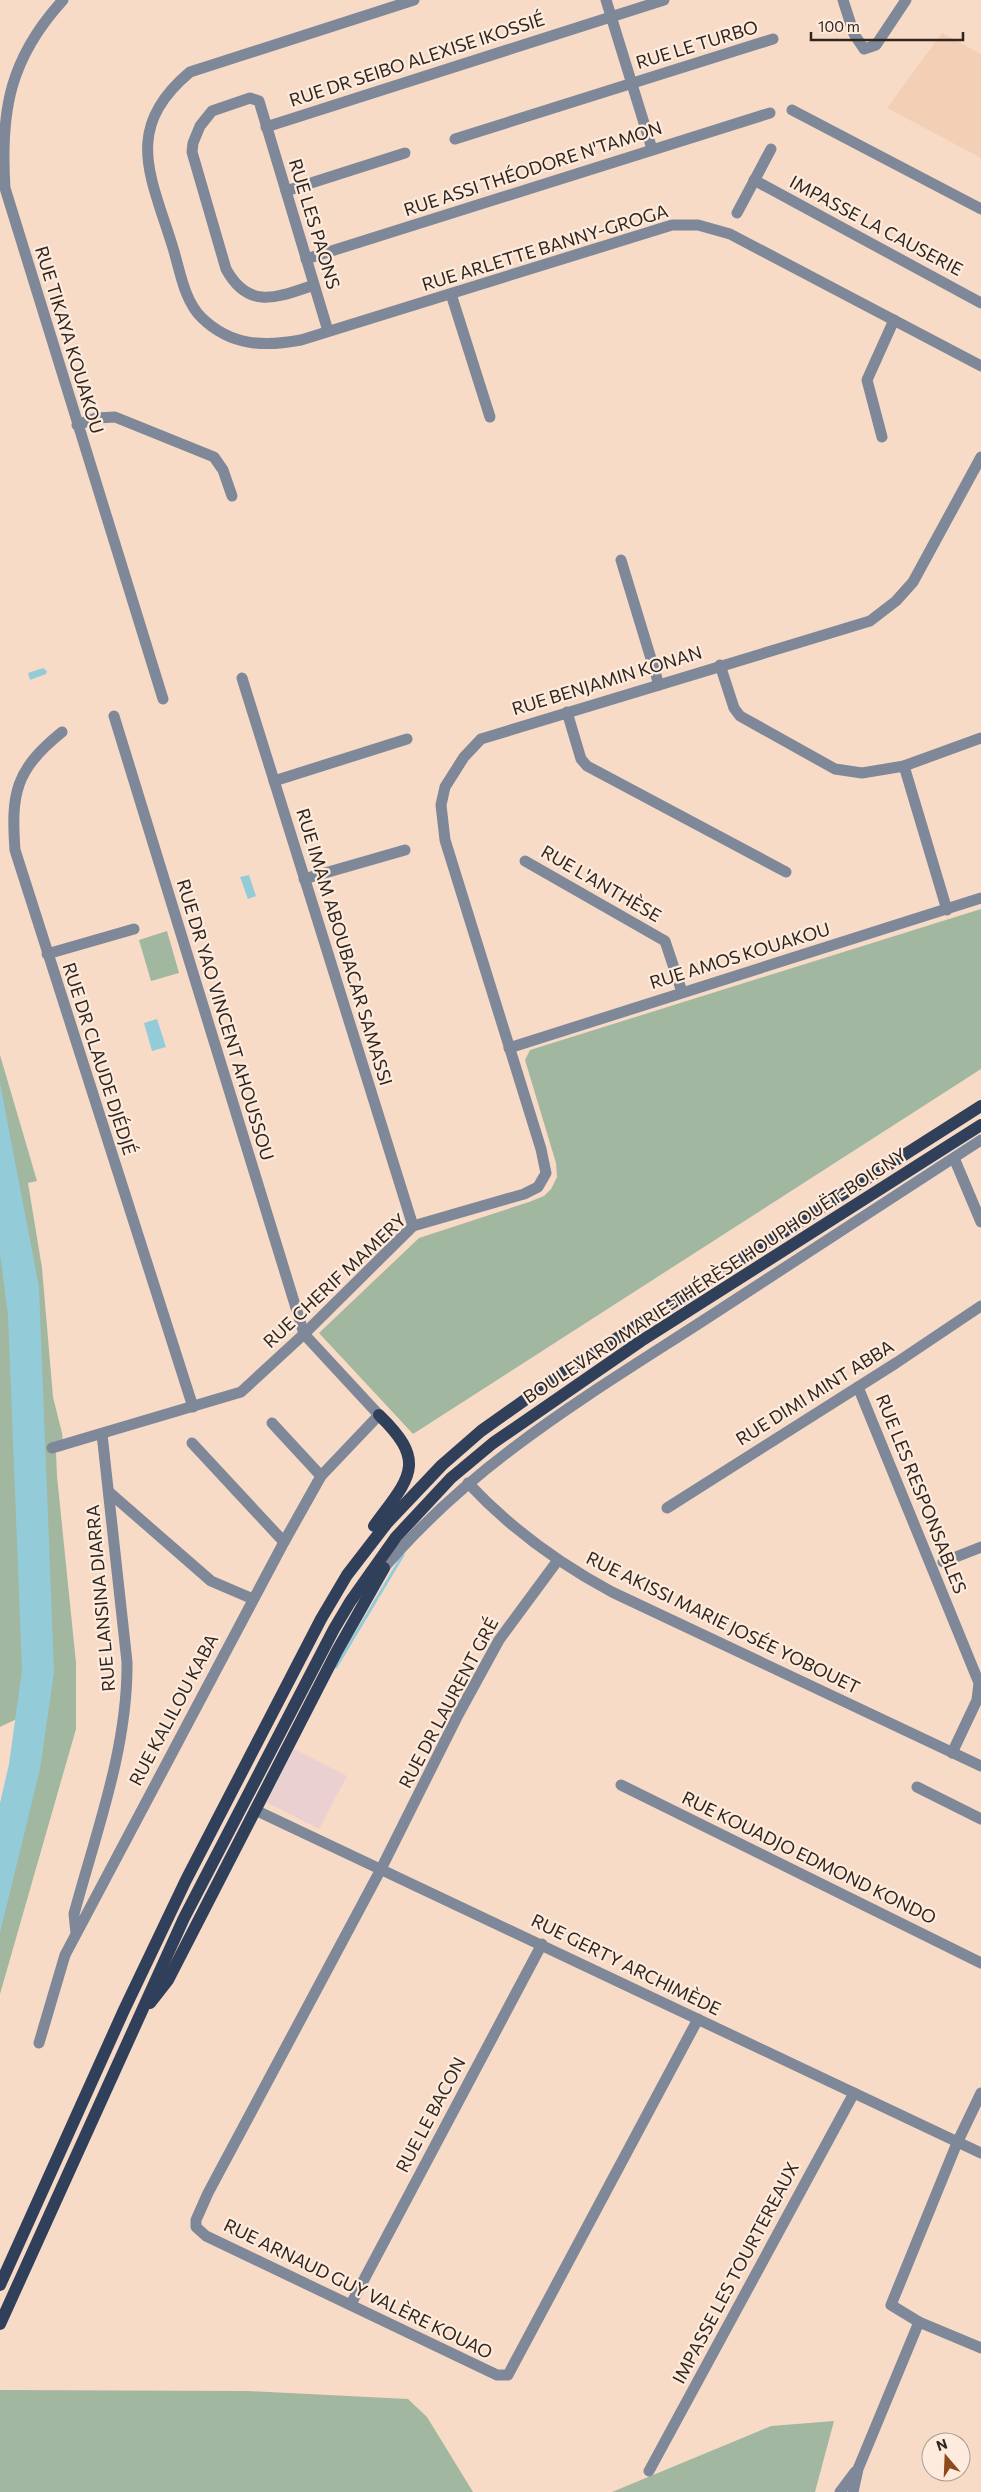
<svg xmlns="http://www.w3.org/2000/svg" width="981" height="2492" font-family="Commissioner,sans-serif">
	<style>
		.commercial { fill: #ebd0d1 }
		.built { fill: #f3cfb6 }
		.green { fill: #a1b7a0 }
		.water { fill: #94cbd9 }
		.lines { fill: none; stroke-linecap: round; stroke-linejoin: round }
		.stream { stroke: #94cbd9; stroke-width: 3 }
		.minor { stroke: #7e8899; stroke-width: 11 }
		.major { stroke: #30405b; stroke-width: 12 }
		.labels { text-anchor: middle; stroke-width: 4.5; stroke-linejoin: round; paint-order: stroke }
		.street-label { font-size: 18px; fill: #31261e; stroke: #fdebde }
	</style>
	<rect width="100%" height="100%" fill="#f8dbc7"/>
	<polygon class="commercial" points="294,1749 347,1776 319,1829 266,1802"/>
	<polygon class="built" points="942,33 981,54 981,158 887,108"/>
	<g class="green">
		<polygon points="981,909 981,1069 413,1434 319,1333 419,1238 529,1202 544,1196 551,1189 557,1177 556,1163 525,1060 530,1050"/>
		<polygon points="167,931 179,973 151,981 139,940"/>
		<polygon points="0,1055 37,1181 28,1183 42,1268 53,1397 62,1433 64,1450 56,1452 57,1476 76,1663 76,1729 0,1994 0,1872 35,1710 0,1727"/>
		<polygon points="0,2390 247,2391 408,2399 427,2417 473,2492 0,2492"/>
		<polygon points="834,2421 815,2492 612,2492 771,2426"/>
	</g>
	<g class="water">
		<polygon points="43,668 47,671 46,674 30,680 28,673"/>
		<polygon points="249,875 256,896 248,899 240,877"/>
		<polygon points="157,1019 166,1047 152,1051 144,1023"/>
		<polygon points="0,1083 39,1287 54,1672 40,1769 0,1933 0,1803 9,1764 22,1670 8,1315 0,1254"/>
	</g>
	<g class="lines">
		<polyline class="stream" points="336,1667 403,1555"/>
		<g class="minor">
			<path d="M63 0C10 58 0 110 5 188L163 699"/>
			<path d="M414 0 190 72C122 129 151 176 173 248 180 270 184 301 202 318 231 346 264 347 301 340L672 225H698L730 234 981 366"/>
			<polyline points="606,0 652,149"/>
			<polyline points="843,0 854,34 864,49 876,45 906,0"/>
			<polyline points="792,110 981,209"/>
			<polyline points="266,127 664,0"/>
			<polyline points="455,139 773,39"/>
			<polyline points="754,180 981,303"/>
			<polyline points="286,191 405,153"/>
			<polyline points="737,213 771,149"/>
			<polyline points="306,259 770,113"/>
			<path d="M314 285C278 297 249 311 226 269L192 152 193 143 200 126 212 111 250 98 259 101 328 331"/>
			<polyline points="451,294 490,417"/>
			<polyline points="77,425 96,418 115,417 214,457 223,470 232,496"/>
			<polyline points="882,437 867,380 894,320"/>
			<polyline points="621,560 659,685"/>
			<polyline points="720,665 734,708 740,716 835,769 862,773 904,766 981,738"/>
			<polyline points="242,678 413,1226"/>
			<polyline points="567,712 581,759 587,766 786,872"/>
			<path d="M62 732C15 770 11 793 15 850L193 1407"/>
			<polyline points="904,766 947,910"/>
			<polyline points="274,781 407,739"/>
			<polyline points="525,861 665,941 682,992"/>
			<polyline points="304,879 405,850"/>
			<polyline points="47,954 134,929"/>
			<polyline points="509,1048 981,898"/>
			<polyline points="954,1158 981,1222"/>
			<polyline points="858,1387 979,1683 977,1700 952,1753"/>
			<polyline points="272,1423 321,1476"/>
			<polyline points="192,1443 284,1542"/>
			<polyline points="52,1448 241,1392 304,1334 413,1226 524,1194 538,1187 546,1173 541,1149 445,840 441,805 445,787 464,757 481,739 870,621 896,601 913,582 981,457"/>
			<path d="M468 1483C510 1528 558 1563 612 1592L981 1766"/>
			<polyline points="110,1493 211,1581 253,1599"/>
			<polyline points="667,1508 896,1363 981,1306"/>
			<polyline points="558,1560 499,1640 458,1715 381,1869 208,2193 196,2220 196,2227 206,2236 497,2375 508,2375 698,2019"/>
			<polyline points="943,1562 981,1547"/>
			<path d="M378 1575C467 1467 583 1398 698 1324 793 1263 886 1201 981 1140"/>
			<polyline points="621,1785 981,1963"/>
			<polyline points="917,1787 981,1819"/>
			<polyline points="255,1810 981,2153"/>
			<path d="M76 1933 74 1914C96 1832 128 1748 127 1662L102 1434"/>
			<polyline points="39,2043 65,1955 284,1542 321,1476 379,1415 304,1334 114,716"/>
			<polyline points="981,2093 957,2143 891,2305 919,2322 981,2348"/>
			<polyline points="351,2304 542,1944"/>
			<polyline points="649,2471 854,2093"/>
			<polyline points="840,2492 855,2472"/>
			<polyline points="853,2492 858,2469 919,2322"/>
		</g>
		<g class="major">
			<path d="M374 1526C409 1478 429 1463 379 1415"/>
			<polyline points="150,2003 168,1980 337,1651 384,1568"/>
			<polyline points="0,2285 124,2010 186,1880 321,1619 347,1575 387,1523 442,1465 481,1431 567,1370 981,1106"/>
			<polyline points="0,2324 184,1918 334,1629 350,1602 396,1537 451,1478 493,1443 641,1341 981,1125"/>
		</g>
	</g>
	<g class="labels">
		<g class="street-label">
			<text transform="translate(697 45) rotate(-17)" y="6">RUE LE TURBO</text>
			<text transform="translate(417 60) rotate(-18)" y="6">RUE DR SEIBO ALEXISE IKOSSIÉ</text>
			<text transform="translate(533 169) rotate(-18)" y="6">RUE ASSI THÉODORE N'TAMON</text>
			<text transform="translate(314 224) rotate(73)" y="6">RUE LES PAONS</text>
			<text transform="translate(876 226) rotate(28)" y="6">IMPASSE LA CAUSERIE</text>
			<text transform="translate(545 248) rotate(-17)" y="6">RUE ARLETTE BANNY-GROGA</text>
			<text transform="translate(69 340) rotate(73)" y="6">RUE TIKAYA KOUAKOU</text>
			<text transform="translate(607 681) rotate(-17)" y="6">RUE BENJAMIN KONAN</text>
			<text transform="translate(601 884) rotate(30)" y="6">RUE L'ANTHÈSE</text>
			<text transform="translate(344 947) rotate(73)" y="6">RUE IMAM ABOUBACAR SAMASSI</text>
			<text transform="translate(740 956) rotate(-17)" y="6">RUE AMOS KOUAKOU</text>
			<text transform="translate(225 1020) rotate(73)" y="6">RUE DR YAO VINCENT AHOUSSOU</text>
			<text transform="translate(99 1059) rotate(72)" y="6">RUE DR CLAUDE DJÉDJÉ</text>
			<text transform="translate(715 1276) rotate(-33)" y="6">BOULEVARD MARIE-THÉRÈSE HOUPHOUËT-BOIGNY</text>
			<text transform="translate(335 1281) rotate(-43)" y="6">RUE CHERIF MAMERY</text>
			<text transform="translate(815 1393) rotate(-32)" y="6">RUE DIMI MINT ABBA</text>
			<text transform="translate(921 1494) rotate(68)" y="6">RUE LES RESPONSABLES</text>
			<text transform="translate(101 1598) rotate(-95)" y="6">RUE LANSINA DIARRA</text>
			<text transform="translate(723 1623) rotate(26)" y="6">RUE AKISSI MARIE JOSÉE YOBOUET</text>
			<text transform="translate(449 1703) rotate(-62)" y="6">RUE DR LAURENT GRÉ</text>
			<text transform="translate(174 1710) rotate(-62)" y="6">RUE KALILOU KABA</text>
			<text transform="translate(809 1858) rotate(26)" y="6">RUE KOUADJO EDMOND KONDO</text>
			<text transform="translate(626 1965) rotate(26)" y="6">RUE GERTY ARCHIMÈDE</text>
			<text transform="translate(431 2115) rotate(-62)" y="6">RUE LE BACON</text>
			<text transform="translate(736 2273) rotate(-62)" y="6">IMPASSE LES TOURTEREAUX</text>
			<text transform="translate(358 2289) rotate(26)" y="6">RUE ARNAUD GUY VALÈRE KOUAO</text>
		</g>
	</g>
	<g transform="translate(946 2457) rotate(341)"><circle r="24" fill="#fdebde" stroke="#ab9c91"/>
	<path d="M0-4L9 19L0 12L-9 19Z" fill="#8e491f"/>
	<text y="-8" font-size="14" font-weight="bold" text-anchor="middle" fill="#31261e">N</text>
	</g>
	<path d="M811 32v8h152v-8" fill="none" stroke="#31261e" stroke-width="2.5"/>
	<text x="818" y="32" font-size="15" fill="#31261e" stroke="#fdebde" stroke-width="4" paint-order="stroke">100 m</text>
</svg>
